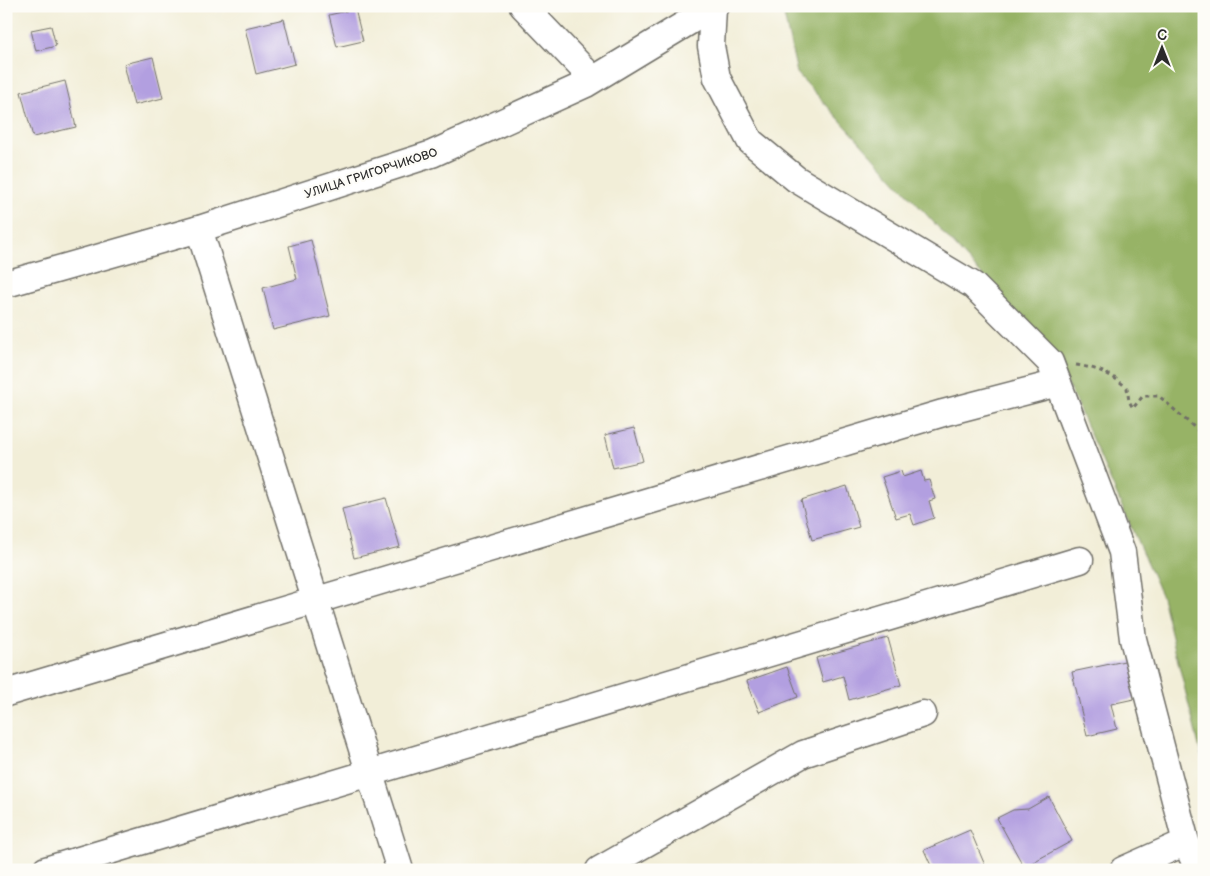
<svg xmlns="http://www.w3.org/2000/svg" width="1210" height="876" font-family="'Balsamiq Sans',sans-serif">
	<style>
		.forest { fill: #97b366; stroke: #616f48 }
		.building { fill: #b29fe0 }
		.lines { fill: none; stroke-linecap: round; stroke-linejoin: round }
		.minor-casing { stroke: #716f68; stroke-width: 29 }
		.path { stroke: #716f68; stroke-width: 3; stroke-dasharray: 4 4; stroke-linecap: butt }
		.minor { stroke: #fff; stroke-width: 26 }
		.labels { text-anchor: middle; stroke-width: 4.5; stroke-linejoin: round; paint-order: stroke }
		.street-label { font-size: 12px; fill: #2b2b2b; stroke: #fdfcf7 }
	</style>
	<rect width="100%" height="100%" fill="#fdfcf7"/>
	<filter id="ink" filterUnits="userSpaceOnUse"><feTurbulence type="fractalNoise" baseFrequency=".02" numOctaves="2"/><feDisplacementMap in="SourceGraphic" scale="10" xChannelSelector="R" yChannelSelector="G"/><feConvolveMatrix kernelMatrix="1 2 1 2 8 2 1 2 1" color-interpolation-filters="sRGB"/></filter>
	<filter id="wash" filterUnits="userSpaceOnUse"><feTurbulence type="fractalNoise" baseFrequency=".0096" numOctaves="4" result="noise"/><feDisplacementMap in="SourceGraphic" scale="20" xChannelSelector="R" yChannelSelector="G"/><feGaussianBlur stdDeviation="1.12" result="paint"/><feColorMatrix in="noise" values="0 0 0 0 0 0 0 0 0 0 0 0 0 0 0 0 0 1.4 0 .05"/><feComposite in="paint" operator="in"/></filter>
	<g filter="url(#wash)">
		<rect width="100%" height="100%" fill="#f2eed8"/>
		<polygon class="forest" points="782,6 1204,6 1204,766 1162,597 1055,355 797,73"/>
		<g id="blocks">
			<g class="building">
				<polygon points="355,9 363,41 337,47 329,15"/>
				<polygon points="284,19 295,64 256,74 245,28"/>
				<polygon points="51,26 56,46 36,51 31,30"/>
				<polygon points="153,57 163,98 134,105 124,64"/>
				<polygon points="65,81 76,127 33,137 21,92"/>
				<polygon points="311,240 330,316 273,330 263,288 297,279 289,246"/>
				<polygon points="634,428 643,461 613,468 605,435"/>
				<polygon points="901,471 903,477 921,471 924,481 929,480 935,499 929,501 934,518 914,525 910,514 896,518 882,477"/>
				<polygon points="847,486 859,527 812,540 801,500"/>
				<polygon points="386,498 400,547 354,558 342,509"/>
				<polygon points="888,638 901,685 849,700 843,676 823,682 816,658"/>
				<polygon points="1134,659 1143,697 1111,704 1117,729 1087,736 1072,672"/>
				<polygon points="787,667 798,697 759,712 747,681"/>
				<polygon points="1049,797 1072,841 1024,867 997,818 1013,810 1028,809"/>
				<polygon points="970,830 987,870 933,870 924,850"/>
			</g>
		</g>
	</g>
	<g filter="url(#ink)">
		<use href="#blocks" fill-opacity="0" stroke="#716f68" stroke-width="1"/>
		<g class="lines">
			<g class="minor-casing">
				<g id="minor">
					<polyline points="523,6 593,79"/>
					<polyline points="713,8 711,46 717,78 750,141 796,179 973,285 1050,362 1122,552 1133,639 1186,842 1198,870"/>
					<polyline points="199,229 400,870"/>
					<polyline points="6,284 199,229 432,154 586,84 715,6"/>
					<polyline points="6,693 943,413 1058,383"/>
					<polyline points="46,870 1080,560"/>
					<polyline points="599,870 803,754 923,714"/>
					<polyline points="1123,870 1186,842"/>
				</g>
			</g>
			<path class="path" d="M1076 365C1097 368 1112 374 1127 388L1129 401 1133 408 1143 396H1159L1204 436"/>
			<use href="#minor" class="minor"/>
		</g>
	</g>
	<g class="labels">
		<g class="street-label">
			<text transform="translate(371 173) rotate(-18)" y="4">УЛИЦА ГРИГОРЧИКОВО</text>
		</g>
	</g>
	<rect width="1210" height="876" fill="none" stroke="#fdfcf7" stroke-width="25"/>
	<g transform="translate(1162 48)" stroke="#fdfcf7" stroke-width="4" paint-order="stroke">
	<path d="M0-4L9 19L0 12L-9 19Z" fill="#2b2b2b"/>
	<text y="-8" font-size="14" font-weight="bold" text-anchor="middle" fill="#2b2b2b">С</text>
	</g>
</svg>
